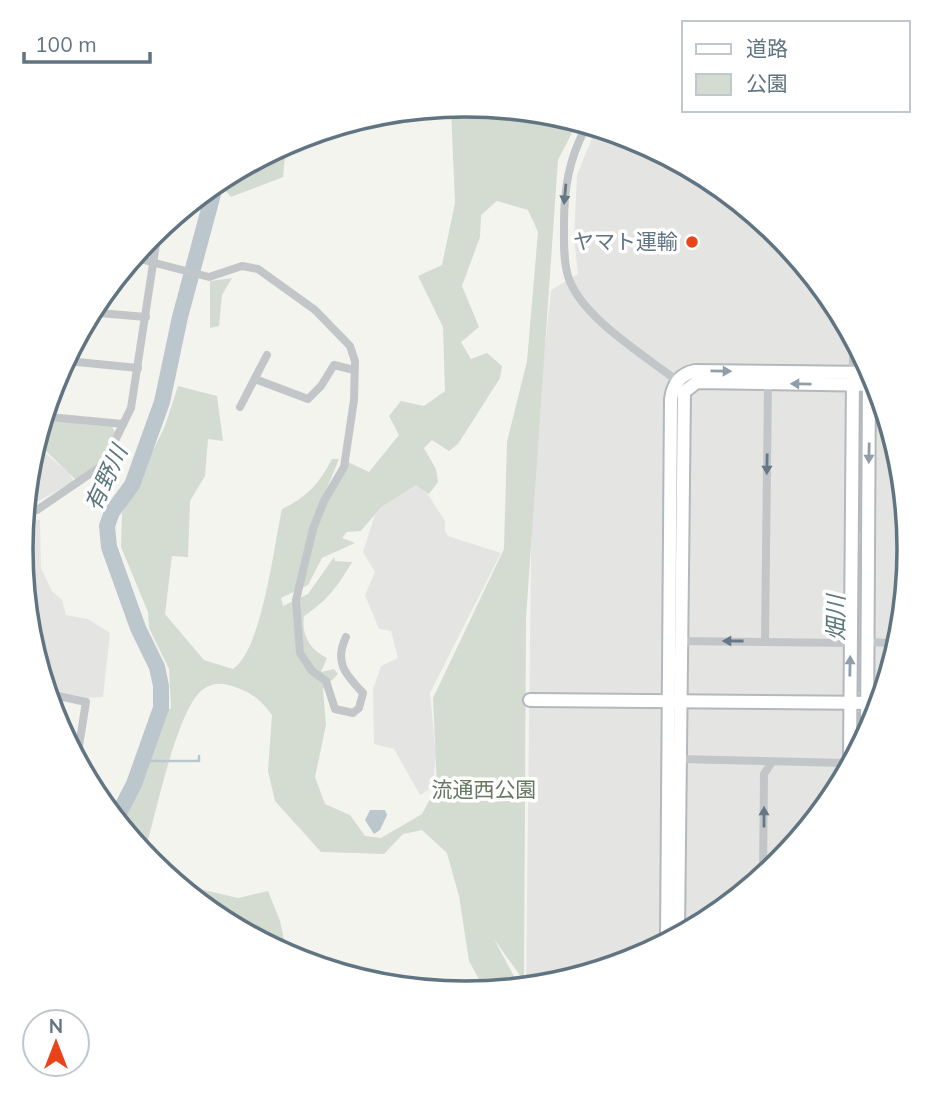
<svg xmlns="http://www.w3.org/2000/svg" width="931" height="1099" font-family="Mulish,'Noto Sans JP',sans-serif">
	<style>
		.built { fill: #e4e5e3 }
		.green { fill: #d4dbd0; fill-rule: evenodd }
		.water { fill: #bbc7cc }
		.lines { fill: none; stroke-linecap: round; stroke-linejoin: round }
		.stream { stroke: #bbc7cc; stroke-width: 2.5 }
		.river { stroke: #bbc7cc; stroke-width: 16 }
		.secondary-casing { stroke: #b2b8bc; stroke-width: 16 }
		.street { stroke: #c3c6c9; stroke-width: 8 }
		.secondary { stroke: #fff; stroke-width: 12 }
		.oneway { fill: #667885 }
		.oneway2 { fill: #909ea7 }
		.poi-dot { fill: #ea4219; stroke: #fff; stroke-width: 2.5 }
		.labels { text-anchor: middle; stroke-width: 7; stroke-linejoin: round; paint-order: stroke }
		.poi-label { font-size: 21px; fill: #617481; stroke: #fff; text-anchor: end }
		.park-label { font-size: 21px; fill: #667860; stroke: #fff }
		.water-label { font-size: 23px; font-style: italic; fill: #5d777f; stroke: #fff }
		.rim { fill: none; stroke: #617481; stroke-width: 3.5 }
	</style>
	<rect width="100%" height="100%" fill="#f4f4ef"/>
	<g class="built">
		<polygon points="595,131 636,139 780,235 876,380 910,550 876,720 780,864 635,960 526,982 532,470 551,290 578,274 574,238 577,175"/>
		<polygon points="44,433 44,452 68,472 74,481 30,506"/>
		<polygon points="418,479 445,521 445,531 448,536 501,553 430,693 436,754 433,787 420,795 394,749 374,744 373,689 381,666 398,658 391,631 379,629 365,595 375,572 363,552 379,502"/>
		<polygon points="28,517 40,520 41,568 52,591 62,600 66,615 88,619 110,633 103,697 87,698 49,689 21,549"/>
	</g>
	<g class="green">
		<path d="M466 105 575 127 558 160 526 618 524 981 494 939 518 984 485 990 469 961 459 896 447 853 422 830 403 834 384 854 321 852 275 801 268 771 272 715C261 700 254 694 235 687 225 683 215 682 205 688 177 704 155 820 144 854L120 817 141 784 164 712 171 708 169 669 149 628 148 612 121 547 122 513 165 426 178 386 217 396 223 441 208 439 205 476 190 501 188 557 172 556 165 614 204 660 233 669C262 650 274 545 282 509 307 497 319 484 332 459H339L325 493 348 462 369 472 399 435 389 416 401 401 424 406 445 391 443 327 418 276 442 265 455 203 451 108ZM497 201 528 210 538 232 527 361 507 442 504 549 433 698 437 786 422 814 381 838 365 836 350 815 325 804 315 777 326 725 323 689 338 674 334 669 321 672 327 658C310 650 301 635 304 616 327 601 338 586 352 562L335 561 334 557 308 594 283 606 281 598 308 585 322 558 355 543 342 538 347 532 361 531 381 507 416 485 429 494 438 482 436 469 424 448 432 440 449 451 458 444 500 378 502 366 487 353 471 359 461 342 479 327 462 286 480 237 481 215Z"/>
		<polygon points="273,154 285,157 283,177 231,197 224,189 225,186"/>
		<polygon points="232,278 222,295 219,326 210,328 210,281"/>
		<polygon points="52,421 112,427 115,432 101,462 76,480 46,451 46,426"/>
		<polygon points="200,889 238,898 268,891 280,921 287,954 190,890"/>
	</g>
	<polygon class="water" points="370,810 385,810 387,815 380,830 374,834 365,820"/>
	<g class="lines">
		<polyline class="stream" points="142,761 199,761 199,756"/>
		<g class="river">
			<polyline points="860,525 861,402"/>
			<polyline points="858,684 859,552"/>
			<polyline points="858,747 859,720"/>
			<polyline points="118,815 134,784 161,708 161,686 157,667 138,628 109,547 107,526 112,512 132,485 162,402 180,317 213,194"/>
		</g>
		<g class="secondary-casing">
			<g id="secondary">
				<polyline points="530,700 879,703"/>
				<polyline points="867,734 869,376"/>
				<polyline points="850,759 853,376"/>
				<polyline points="678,932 684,392 697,382 877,385"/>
				<path d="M667 939 671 399C673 384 680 374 695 371L871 373"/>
			</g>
		</g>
		<g class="street">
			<path d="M585 129C569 159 564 189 564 223 564 240 563 259 568 276 580 317 647 357 680 383"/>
			<path d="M136 258 209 277 242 266 258 269 315 310 350 346 355 361 354 400 344 467 324 501 313 529 296 600 300 653 312 671 326 681 335 709 353 713 359 708 363 693C345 674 334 662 346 637"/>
			<polyline points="99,313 146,317"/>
			<polyline points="67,361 138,368"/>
			<polyline points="853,372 853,345"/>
			<polyline points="255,379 308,399 321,386 334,365 354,370"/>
			<polyline points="49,407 49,417 123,424"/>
			<polyline points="240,407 267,355"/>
			<polyline points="29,511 37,510 103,465 131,408 158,231"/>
			<polyline points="679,641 851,643"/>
			<polyline points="765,641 768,382"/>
			<polyline points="867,642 891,643"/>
			<polyline points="50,694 86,702 79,746 71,744"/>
			<polyline points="678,759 847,763"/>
			<polyline points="763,875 764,774 772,762"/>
		</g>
		<use href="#secondary" class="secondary"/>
	</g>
	<defs><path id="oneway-solid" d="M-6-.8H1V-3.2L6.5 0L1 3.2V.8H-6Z" transform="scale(1.75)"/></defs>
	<g class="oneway">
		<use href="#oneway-solid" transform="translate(565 194) rotate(95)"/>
		<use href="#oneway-solid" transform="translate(767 464) rotate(91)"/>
		<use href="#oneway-solid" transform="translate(733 641) rotate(-180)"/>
		<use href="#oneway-solid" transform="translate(764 817) rotate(-90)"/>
	</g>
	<g class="oneway2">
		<use href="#oneway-solid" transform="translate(721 371) rotate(1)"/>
		<use href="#oneway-solid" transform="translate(801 384) rotate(-179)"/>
		<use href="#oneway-solid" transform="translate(869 453) rotate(91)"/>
		<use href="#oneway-solid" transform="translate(850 666) rotate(-89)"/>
	</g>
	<circle class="poi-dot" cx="692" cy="242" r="7"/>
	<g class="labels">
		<g class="poi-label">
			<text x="678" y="249">ヤマト運輸</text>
		</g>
		<g class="park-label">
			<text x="484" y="797">流通西公園</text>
		</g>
		<g class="water-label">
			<text transform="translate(106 478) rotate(-65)" y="8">有野川</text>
			<text transform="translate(836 618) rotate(-90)" y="8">畑川</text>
		</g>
	</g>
	<path d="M0 0H931V1099H0ZM33 549a432 432 0 1 1 864 0a432 432 0 1 1-864 0Z" fill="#fff" fill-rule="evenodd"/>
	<path class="rim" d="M33 549a432 432 0 1 1 864 0a432 432 0 1 1-864 0Z"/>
	<rect x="682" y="21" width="228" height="91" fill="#ffffff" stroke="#c0c7cd" stroke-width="2"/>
	<rect x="696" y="44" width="35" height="10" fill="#ffffff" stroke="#c0c7cd" stroke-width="2"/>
	<text x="746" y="56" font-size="21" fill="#617481">道路</text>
	<rect x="696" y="74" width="35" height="21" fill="#d4dbd0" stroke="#c0c7cd" stroke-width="2"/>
	<text x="746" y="91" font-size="21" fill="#617481">公園</text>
	<g transform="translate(56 1043)"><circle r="33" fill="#ffffff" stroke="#c0c7cd" stroke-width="2"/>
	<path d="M0-5L12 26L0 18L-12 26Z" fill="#ea4219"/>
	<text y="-10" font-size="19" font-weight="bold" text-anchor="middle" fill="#617481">N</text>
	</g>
	<path d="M24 52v10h126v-10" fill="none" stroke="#617481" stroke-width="3.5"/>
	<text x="35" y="52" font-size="21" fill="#617481" stroke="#ffffff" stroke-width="5" paint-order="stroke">100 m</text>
</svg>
